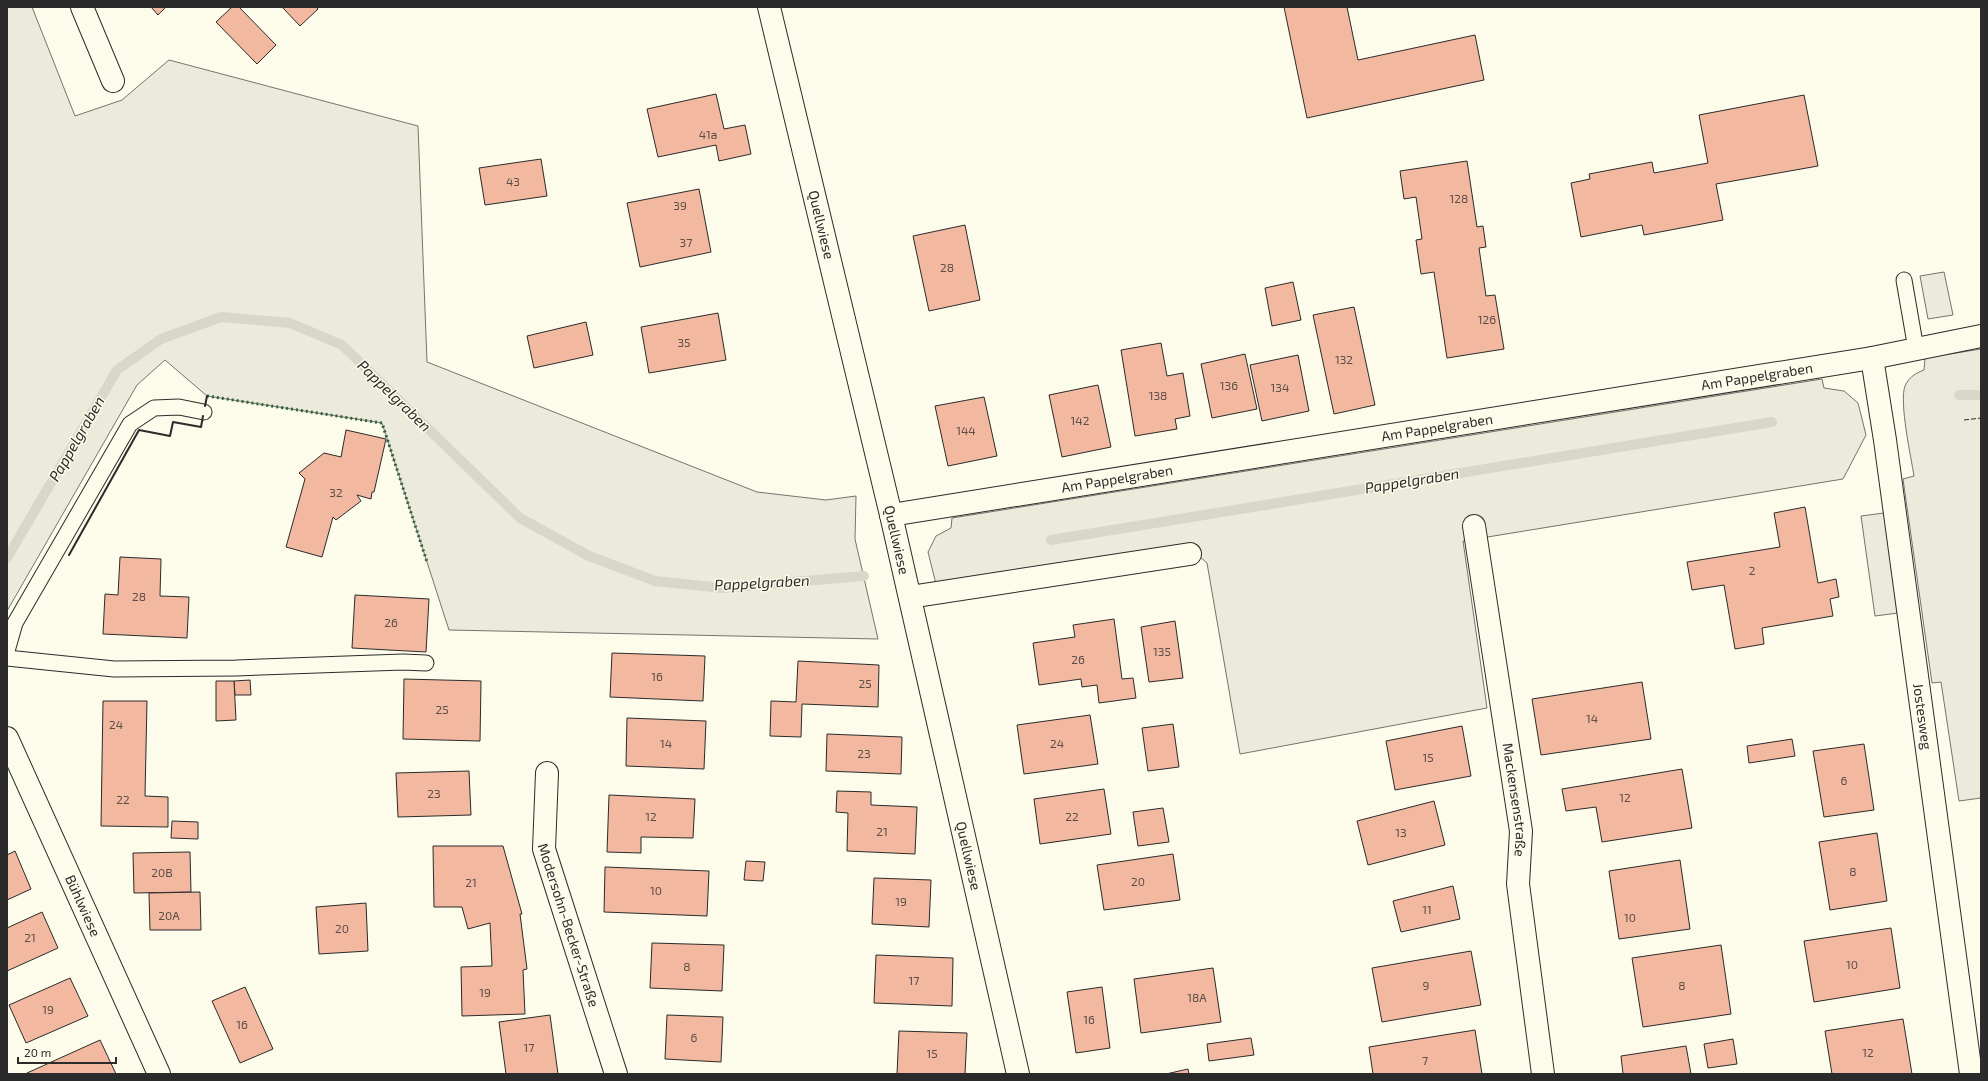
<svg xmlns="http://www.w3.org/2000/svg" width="1988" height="1081" font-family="'Exo 2',sans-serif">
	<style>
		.green { fill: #ecebdb; stroke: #74746e }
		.parking { fill: #eceadb; stroke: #74746e }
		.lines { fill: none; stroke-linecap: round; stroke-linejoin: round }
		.stream { stroke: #d8d7c9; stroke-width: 10 }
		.building { fill: #f2b8a0; stroke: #2b2b2b }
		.service-casing { stroke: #2b2b2b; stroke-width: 17 }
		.minor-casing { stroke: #2b2b2b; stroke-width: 24 }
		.service { stroke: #fdfbea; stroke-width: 15 }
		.minor { stroke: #fdfbea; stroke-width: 22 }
		.hedge { stroke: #34623c; stroke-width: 3; stroke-dasharray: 2 3; stroke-linecap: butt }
		.fence { stroke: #2b2b2b; stroke-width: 1; stroke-dasharray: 5 2; stroke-linecap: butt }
		.wall { stroke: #2b2b2b; stroke-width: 2 }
		.labels { text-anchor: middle; stroke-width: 3; stroke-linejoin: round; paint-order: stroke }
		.number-label { font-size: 12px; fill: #5d4e48 }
		.street-label { font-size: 14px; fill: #2b2b2b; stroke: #fdfbea }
		.water-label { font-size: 15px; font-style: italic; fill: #2b2b2b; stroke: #fdfbea }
	</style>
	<rect width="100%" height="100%" fill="#fdfbea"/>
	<g class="green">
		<polygon points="7,7 32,7 75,116 122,100 169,60 418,126 427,362 757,492 826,500 856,496 855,539 878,639 449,630 382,423 207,396 165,360 137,385 7,611"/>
		<path d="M1981 349V798L1959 801 1941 682 1932 683 1903 479 1914 476C1911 457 1899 402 1905 386 1909 377 1916 373 1924 370L1925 358Z"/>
		<polygon points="1822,379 1824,388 1844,391 1858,403 1866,435 1843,479 1463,541 1487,708 1240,754 1207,563 1185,544 936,584 928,552 936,536 951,528 952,518"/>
	</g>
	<g class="parking">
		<polygon points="1944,272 1953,315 1928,319 1920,276"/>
		<polygon points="1884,513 1898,613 1875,616 1861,516"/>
	</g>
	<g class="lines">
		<g class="stream">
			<polyline points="1959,395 1981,395"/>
			<polyline points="1051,540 1772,422"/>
			<polyline points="7,558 117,370 161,339 221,317 290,323 342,345 520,518 589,556 655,581 722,588 864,576"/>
		</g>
	</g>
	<g class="building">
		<polygon points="151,7 166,7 158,15"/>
		<polygon points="232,7 239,7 276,45 257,64 216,22"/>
		<polygon points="282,7 316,7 318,9 300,26"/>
		<polygon points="1284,7 1347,7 1358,60 1475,35 1484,80 1307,118"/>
		<polygon points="716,94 724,129 745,125 751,154 719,161 716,145 658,157 647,109"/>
		<polygon points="1804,95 1818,166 1716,184 1723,220 1644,235 1642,225 1581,237 1571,183 1590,179 1589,174 1652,162 1654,173 1708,163 1699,115"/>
		<polygon points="541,159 547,196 485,205 479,168"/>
		<polygon points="1467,161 1477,227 1483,226 1486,247 1479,248 1486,296 1495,295 1504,349 1447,358 1434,272 1421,274 1416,240 1422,239 1416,197 1404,199 1400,171"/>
		<polygon points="699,189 711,252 640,267 627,203"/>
		<polygon points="965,225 980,300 929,311 913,236"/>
		<polygon points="1293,282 1301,320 1272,326 1265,288"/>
		<polygon points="1354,307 1375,405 1334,414 1313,315"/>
		<polygon points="718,313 726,360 649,373 641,327"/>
		<polygon points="586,322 593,355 534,368 527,336"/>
		<polygon points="1161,343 1167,376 1183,373 1190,416 1175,419 1177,429 1135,436 1121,350"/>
		<polygon points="1245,354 1257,409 1212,418 1201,364"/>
		<polygon points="1298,355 1309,411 1262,421 1250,365"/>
		<polygon points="1098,385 1111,447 1062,457 1049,395"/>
		<polygon points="984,397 997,456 948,466 935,406"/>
		<polygon points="346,430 386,439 374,492 372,492 371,499 357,495 361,501 336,520 333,517 322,557 286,547 305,479 299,473 324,453 341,457"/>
		<polygon points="1805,507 1818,583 1836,579 1839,597 1830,599 1833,616 1762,628 1764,644 1735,649 1724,585 1692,590 1687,562 1780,547 1774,513"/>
		<polygon points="120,557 161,559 160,596 189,597 187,638 103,634 105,594 118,595"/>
		<polygon points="355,595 429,599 426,652 352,648"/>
		<polygon points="1114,619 1122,679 1133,678 1136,698 1099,703 1097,685 1082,687 1081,679 1039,685 1033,643 1075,637 1073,625"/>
		<polygon points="1175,621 1183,678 1149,682 1141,627"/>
		<polygon points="612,653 705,656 703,701 610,697"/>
		<polygon points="798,661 879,665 878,707 802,704 801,737 770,736 771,701 796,702"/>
		<polygon points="404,679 481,681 480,741 403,739"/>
		<polygon points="250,680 251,695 235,695 234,681"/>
		<polygon points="216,681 234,681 236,720 216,721"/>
		<polygon points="1642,682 1651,739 1541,755 1532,699"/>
		<polygon points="103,701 147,701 145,796 168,797 168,827 101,826"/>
		<polygon points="1090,715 1098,764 1024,774 1017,725"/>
		<polygon points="627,718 706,721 704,769 626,766"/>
		<polygon points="1173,724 1179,767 1148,771 1142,728"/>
		<polygon points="1462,726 1471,776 1395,790 1386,741"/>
		<polygon points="827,734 902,737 901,774 826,771"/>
		<polygon points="1792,739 1795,756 1749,763 1747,746"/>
		<polygon points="1864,744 1874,810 1824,817 1813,751"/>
		<polygon points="1682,769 1692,828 1602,842 1596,807 1566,811 1562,789"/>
		<polygon points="469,771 471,815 398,817 396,773"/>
		<polygon points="1104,789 1111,834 1040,844 1034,799"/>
		<polygon points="837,791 871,792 871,805 917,807 915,854 847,851 848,813 836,812"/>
		<polygon points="609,795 695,799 693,838 641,837 641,853 607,852"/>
		<polygon points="1434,801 1445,845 1368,865 1357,821"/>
		<polygon points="1163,808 1169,842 1138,846 1133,812"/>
		<polygon points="172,821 198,822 198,839 171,838"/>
		<polygon points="1877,833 1887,901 1830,910 1819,842"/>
		<polygon points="433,846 503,846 522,914 520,914 527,969 523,970 525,1014 462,1016 461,967 492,966 490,923 468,929 462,907 434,907"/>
		<polygon points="15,851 31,889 7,900 7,855"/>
		<polygon points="190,852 191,892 134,893 133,853"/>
		<polygon points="1173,854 1180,900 1104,910 1097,865"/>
		<polygon points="1680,860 1690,929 1619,939 1609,871"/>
		<polygon points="746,861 765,862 763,881 744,880"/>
		<polygon points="605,867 709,871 707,916 604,912"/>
		<polygon points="874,878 931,880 929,927 872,924"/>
		<polygon points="1453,886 1460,919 1401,932 1393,901"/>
		<polygon points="200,892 201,930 150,930 149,893"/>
		<polygon points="366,903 368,951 319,954 316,907"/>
		<polygon points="42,912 58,948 7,971 7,928"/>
		<polygon points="1891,928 1900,988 1814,1002 1804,941"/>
		<polygon points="652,943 724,945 722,991 650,988"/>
		<polygon points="1721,945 1731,1014 1643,1027 1632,958"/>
		<polygon points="1471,951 1481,1005 1382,1022 1372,968"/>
		<polygon points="876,955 953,958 952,1006 874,1003"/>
		<polygon points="1213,968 1221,1022 1141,1033 1134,979"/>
		<polygon points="70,978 88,1016 26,1043 9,1005"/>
		<polygon points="245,987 273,1049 240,1063 212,1001"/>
		<polygon points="1102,987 1110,1048 1076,1053 1067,992"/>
		<polygon points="550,1015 558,1074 506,1074 499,1022"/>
		<polygon points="667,1015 723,1017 721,1062 665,1059"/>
		<polygon points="1903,1019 1912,1074 1832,1074 1825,1031"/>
		<polygon points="1475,1030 1482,1074 1373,1074 1369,1047"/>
		<polygon points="899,1031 967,1033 965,1074 897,1074"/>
		<polygon points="1251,1038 1254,1055 1209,1061 1207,1044"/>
		<polygon points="1733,1039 1737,1064 1708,1068 1704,1044"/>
		<polygon points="100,1040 116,1074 28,1074 27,1073"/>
		<polygon points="1686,1046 1691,1074 1623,1074 1621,1056"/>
		<polygon points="1188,1069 1189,1074 1166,1074"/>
	</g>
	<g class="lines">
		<g class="service-casing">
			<g id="service">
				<polyline points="1904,280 1916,349"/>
				<polyline points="7,651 15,623 130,424 154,408 179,407 204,412"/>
				<polyline points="7,658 114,669 236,668 403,662 426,663"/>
			</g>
		</g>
		<g class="minor-casing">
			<g id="minor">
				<polyline points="82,7 113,81"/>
				<path id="s1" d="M769 7 891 515 1018 1074"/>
				<path id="s2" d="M1872 358 1885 440 1971 1074"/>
				<path id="s3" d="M891 515 1872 358 1981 336"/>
				<path id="s4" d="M1474 526 1521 831 1518 884 1543 1074"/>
				<polyline points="910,597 1190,554"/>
				<path id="s5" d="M7 738 159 1074"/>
				<path id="s6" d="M547 773 544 849 616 1074"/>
			</g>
		</g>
		<use href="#service" class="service"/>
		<use href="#minor" class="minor"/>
		<polyline class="hedge" points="207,396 382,423 427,562"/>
		<polyline class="fence" points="1964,420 1981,418"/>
		<g class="wall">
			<polyline points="205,406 207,396"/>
			<polyline points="69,555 139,430 170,436 173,422 201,427 203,416"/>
		</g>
	</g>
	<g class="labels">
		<g class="number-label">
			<text x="708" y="139">41a</text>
			<text x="513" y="186">43</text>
			<text x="1459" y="203">128</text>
			<text x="680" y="210">39</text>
			<text x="686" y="247">37</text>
			<text x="947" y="272">28</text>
			<text x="1487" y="324">126</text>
			<text x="684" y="347">35</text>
			<text x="1344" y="364">132</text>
			<text x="1229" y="390">136</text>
			<text x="1280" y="392">134</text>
			<text x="1158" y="400">138</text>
			<text x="1080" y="425">142</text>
			<text x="966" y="435">144</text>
			<text x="336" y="497">32</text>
			<text x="1752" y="575">2</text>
			<text x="139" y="601">28</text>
			<text x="391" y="627">26</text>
			<text x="1162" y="656">135</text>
			<text x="1078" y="664">26</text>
			<text x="657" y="681">16</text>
			<text x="865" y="688">25</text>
			<text x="442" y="714">25</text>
			<text x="1592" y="723">14</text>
			<text x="116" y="729">24</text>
			<text x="666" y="748">14</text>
			<text x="1057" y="748">24</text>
			<text x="864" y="758">23</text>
			<text x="1428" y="762">15</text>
			<text x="1844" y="785">6</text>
			<text x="434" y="798">23</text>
			<text x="1625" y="802">12</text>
			<text x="123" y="804">22</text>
			<text x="651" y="821">12</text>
			<text x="1072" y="821">22</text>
			<text x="882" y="836">21</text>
			<text x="1401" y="837">13</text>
			<text x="1853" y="876">8</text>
			<text x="162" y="877">20B</text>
			<text x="1138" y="886">20</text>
			<text x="471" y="887">21</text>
			<text x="656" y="895">10</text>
			<text x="901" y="906">19</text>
			<text x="1427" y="914">11</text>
			<text x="169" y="920">20A</text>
			<text x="1630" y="922">10</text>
			<text x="342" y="933">20</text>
			<text x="30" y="942">21</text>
			<text x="1852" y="969">10</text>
			<text x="687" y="971">8</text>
			<text x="914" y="985">17</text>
			<text x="1426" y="990">9</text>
			<text x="1682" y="990">8</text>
			<text x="485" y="997">19</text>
			<text x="1197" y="1002">18A</text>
			<text x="48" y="1014">19</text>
			<text x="1089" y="1024">16</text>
			<text x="242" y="1029">16</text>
			<text x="694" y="1042">6</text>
			<text x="529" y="1052">17</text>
			<text x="1868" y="1057">12</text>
			<text x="932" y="1058">15</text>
			<text x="1425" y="1065">7</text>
		</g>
		<g class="street-label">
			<text dy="5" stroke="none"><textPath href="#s1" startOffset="224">Quellwiese</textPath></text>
			<text dy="5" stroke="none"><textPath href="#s3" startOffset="877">Am Pappelgraben</textPath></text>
			<text dy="5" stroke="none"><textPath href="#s3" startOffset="553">Am Pappelgraben</textPath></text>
			<text dy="5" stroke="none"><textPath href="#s3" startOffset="229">Am Pappelgraben</textPath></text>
			<text dy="5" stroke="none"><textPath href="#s1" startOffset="548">Quellwiese</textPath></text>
			<text dy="5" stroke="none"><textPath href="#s2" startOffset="362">Jostesweg</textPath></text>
			<text dy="5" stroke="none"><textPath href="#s4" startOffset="277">Mackensenstraße</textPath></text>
			<text dy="5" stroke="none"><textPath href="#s1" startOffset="872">Quellwiese</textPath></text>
			<text dy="5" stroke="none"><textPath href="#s5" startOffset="184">Bühlwiese</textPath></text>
			<text dy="5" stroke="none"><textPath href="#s6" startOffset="156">Modersohn-Becker-Straße</textPath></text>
		</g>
		<g class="water-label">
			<text transform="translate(394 396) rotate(44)" y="5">Pappelgraben</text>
			<text transform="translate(77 439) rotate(-60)" y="5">Pappelgraben</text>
			<text transform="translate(1412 481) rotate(-9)" y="5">Pappelgraben</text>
			<text transform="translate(762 583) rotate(-3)" y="5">Pappelgraben</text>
		</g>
	</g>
	<rect width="1988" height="1081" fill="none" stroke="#2b2b2b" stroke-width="16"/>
	<path d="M18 1057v6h98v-6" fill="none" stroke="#2b2b2b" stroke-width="2"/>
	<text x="24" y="1057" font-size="12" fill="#2b2b2b" stroke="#fdfbea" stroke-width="3" paint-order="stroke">20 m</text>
</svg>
